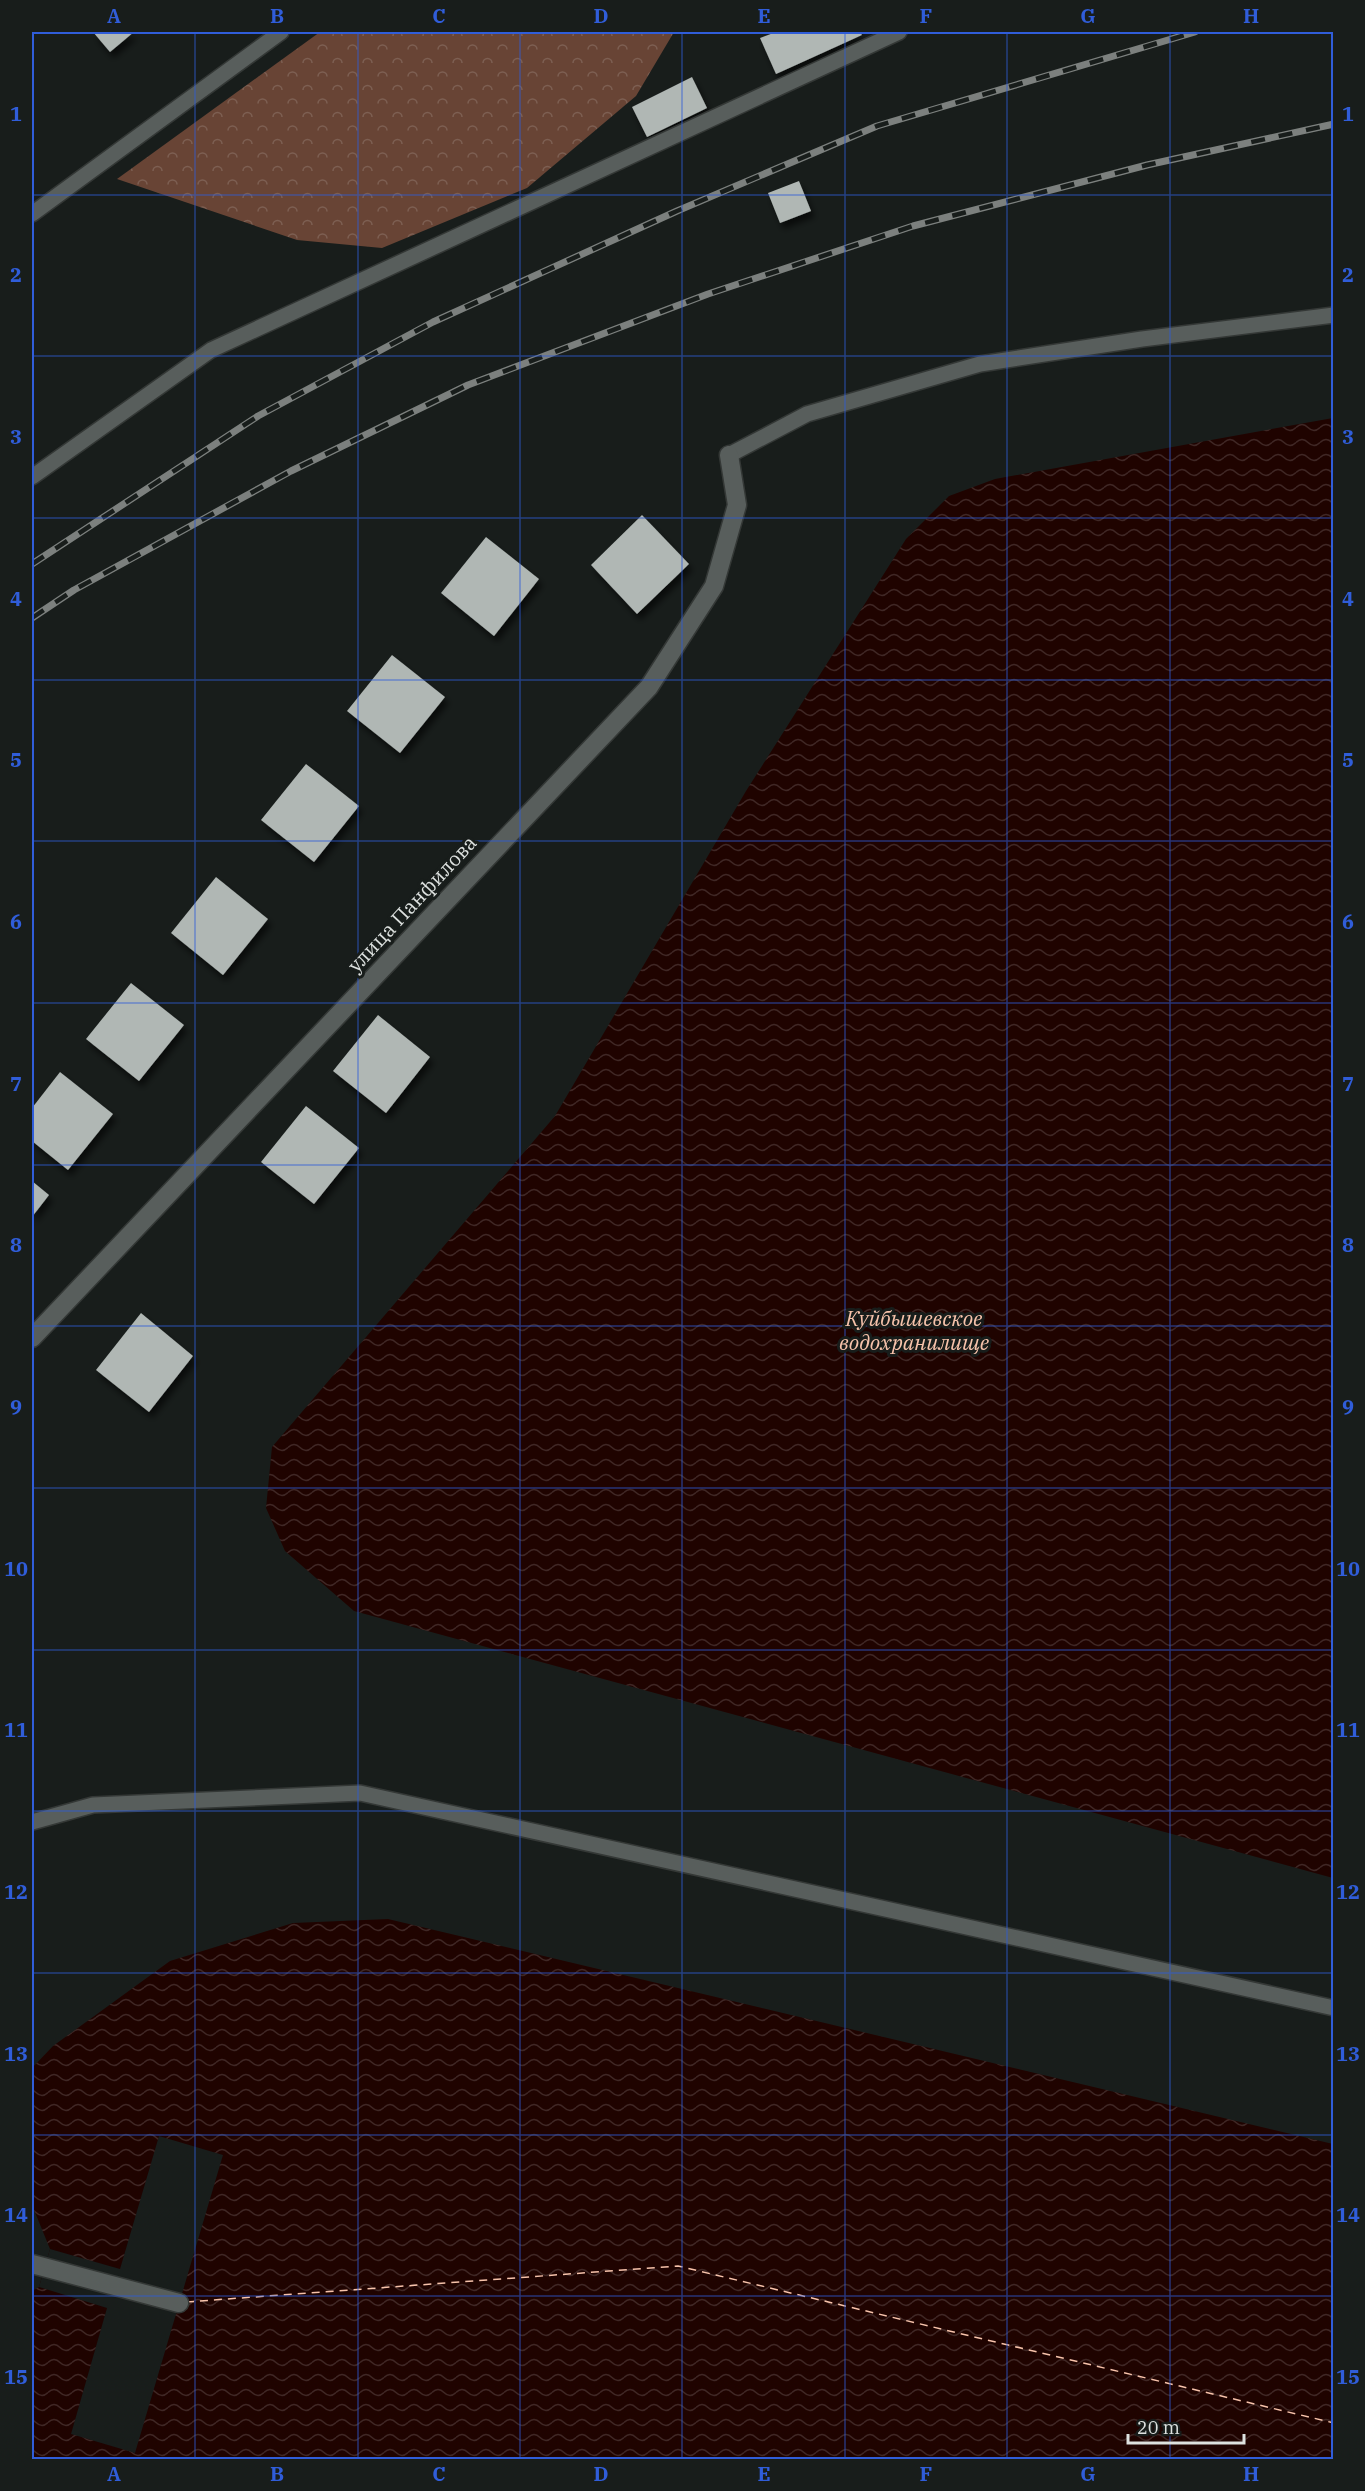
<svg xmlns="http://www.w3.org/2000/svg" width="1365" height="2491" font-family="'IBM Plex Serif',serif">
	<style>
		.forest { fill: url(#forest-crowns) }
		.water { fill: url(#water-waves) }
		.pier { fill: #181d1b }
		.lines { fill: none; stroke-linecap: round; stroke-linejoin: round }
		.ferry { stroke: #f7c3ab; stroke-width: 1.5; stroke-dasharray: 8 6; stroke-linecap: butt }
		.building { fill: #b0b7b4; filter: url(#shadow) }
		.lane-casing { stroke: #343836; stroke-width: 18 }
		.street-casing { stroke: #343836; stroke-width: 21 }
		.secondary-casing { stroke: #343836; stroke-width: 21 }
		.lane { stroke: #585e5c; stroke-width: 15 }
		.street { stroke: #585e5c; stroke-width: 18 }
		.secondary { stroke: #585e5c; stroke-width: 18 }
		.rail-casing { stroke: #7c807e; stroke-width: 7 }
		.rail { stroke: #181d1b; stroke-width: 4.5; stroke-dasharray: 14; stroke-linecap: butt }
		.grid { fill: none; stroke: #305dd9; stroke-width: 1.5; stroke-opacity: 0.55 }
		.labels { text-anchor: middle; stroke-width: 6; stroke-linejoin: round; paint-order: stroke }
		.street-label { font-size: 20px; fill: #dde1df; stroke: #181d1b }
		.water-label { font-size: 21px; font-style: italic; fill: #f7c3ab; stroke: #181d1b }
		.neatline { fill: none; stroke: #305dd9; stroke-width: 2 }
		.grid-label { font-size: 20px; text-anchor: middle; font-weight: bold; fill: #305dd9 }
	</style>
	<defs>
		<pattern id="forest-crowns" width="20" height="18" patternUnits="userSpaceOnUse" patternTransform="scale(1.5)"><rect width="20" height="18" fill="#684435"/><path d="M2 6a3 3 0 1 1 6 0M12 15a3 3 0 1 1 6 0" fill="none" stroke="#7d5f52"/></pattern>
		<pattern id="water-waves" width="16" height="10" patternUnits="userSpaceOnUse" patternTransform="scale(1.5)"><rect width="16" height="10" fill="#1f0300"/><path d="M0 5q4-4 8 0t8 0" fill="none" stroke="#3f2725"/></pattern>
		<filter id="shadow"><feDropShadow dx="3.5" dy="6" stdDeviation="3" flood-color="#0009"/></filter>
	</defs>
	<rect width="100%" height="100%" fill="#181d1b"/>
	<polygon class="forest" points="320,32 674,32 636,96 527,188 382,248 297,240 117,179"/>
	<g class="water">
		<polygon points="1333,418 1333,1878 354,1611 285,1551 266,1508 272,1447 555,1116 746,791 906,539 949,496 995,479"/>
		<polygon points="388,1919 1333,2144 1333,2459 32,2459 32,2291 39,2287 50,2249 32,2205 32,2068 53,2046 170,1961 293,1923"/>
	</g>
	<polygon class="pier" points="159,2136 223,2155 135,2453 71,2434 107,2308 39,2287 50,2249 120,2269"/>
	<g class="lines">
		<polyline class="ferry" points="186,2302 678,2266 1334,2423"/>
	</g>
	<g class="building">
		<polygon points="93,32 134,32 110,52"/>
		<polygon points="776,32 860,32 862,35 776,74 760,38"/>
		<polygon points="692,77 707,108 647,137 632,107"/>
		<polygon points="799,181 811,211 780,223 768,193"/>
		<polygon points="642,515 689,564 637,614 591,565"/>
		<polygon points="486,537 539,579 494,636 441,593"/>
		<polygon points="392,655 445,697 400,753 347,711"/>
		<polygon points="306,764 359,806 314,862 261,820"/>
		<polygon points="216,877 268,919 223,975 171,933"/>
		<polygon points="131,983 184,1025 139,1081 86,1039"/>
		<polygon points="378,1015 430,1057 386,1113 333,1071"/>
		<polygon points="60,1072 113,1114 68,1170 32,1141 32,1108"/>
		<polygon points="306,1106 359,1148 314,1204 261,1162"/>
		<polygon points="32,1181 49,1195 32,1217"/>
		<polygon points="141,1313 193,1356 149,1412 96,1370"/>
	</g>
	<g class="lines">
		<g class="lane-casing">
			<g id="lane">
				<polyline points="32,214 281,32"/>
				<polyline points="729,455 807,414 980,364 1142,339 1334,315"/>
				<polyline points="32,477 211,350 899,32"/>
				<polyline points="32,1822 93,1805 360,1793 1334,2008"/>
			</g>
		</g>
		<g class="street-casing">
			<polyline id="street" points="32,1338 649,687 714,586 737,505 729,455"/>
		</g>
		<g class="secondary-casing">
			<polyline id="secondary" points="32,2264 179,2303"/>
		</g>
		<use href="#lane" class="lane"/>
		<use href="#street" class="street"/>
		<use href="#secondary" class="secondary"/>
		<g class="rail-casing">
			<g id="rail">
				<polyline points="32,564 258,416 433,322 677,211 877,126 1195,32"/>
				<polyline points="32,618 74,590 291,471 468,385 708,294 913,226 1147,165 1334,124"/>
			</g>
		</g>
		<use href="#rail" class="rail"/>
	</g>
	<path class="grid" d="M195 32V2460M358 32V2460M520 32V2460M682 32V2460M845 32V2460M1007 32V2460M1170 32V2460M32 195H1334M32 356H1334M32 518H1334M32 680H1334M32 841H1334M32 1003H1334M32 1165H1334M32 1326H1334M32 1488H1334M32 1650H1334M32 1811H1334M32 1973H1334M32 2135H1334M32 2296H1334"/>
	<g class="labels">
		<g class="street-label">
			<text transform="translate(412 904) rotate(-47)" y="7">улица Панфилова</text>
		</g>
		<g class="water-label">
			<text x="914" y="1326">Куйбышевское<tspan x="914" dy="24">водохранилище</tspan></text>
		</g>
	</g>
	<rect width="1365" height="2491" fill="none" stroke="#181d1b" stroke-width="66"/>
	<path d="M1128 2434v9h116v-9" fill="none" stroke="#dde1df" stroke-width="3"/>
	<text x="1137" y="2434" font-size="18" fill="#dde1df" stroke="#181d1b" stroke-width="4.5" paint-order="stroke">20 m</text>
	<rect x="33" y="33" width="1299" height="2425" class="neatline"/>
	<g class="grid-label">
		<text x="114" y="23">A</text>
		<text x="277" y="23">B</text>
		<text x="439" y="23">C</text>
		<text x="601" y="23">D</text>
		<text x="764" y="23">E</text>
		<text x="926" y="23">F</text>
		<text x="1088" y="23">G</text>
		<text x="1251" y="23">H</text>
		<text x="16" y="121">1</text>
		<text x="1348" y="121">1</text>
		<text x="16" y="282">2</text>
		<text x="1348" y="282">2</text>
		<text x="16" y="444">3</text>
		<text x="1348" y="444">3</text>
		<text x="16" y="606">4</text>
		<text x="1348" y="606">4</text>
		<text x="16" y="767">5</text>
		<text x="1348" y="767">5</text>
		<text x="16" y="929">6</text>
		<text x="1348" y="929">6</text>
		<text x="16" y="1091">7</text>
		<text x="1348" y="1091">7</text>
		<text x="16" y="1252">8</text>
		<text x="1348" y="1252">8</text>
		<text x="16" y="1414">9</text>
		<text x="1348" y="1414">9</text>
		<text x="16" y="1576">10</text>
		<text x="1348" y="1576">10</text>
		<text x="16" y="1737">11</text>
		<text x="1348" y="1737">11</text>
		<text x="16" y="1899">12</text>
		<text x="1348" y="1899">12</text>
		<text x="16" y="2061">13</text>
		<text x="1348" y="2061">13</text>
		<text x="16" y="2222">14</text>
		<text x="1348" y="2222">14</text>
		<text x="16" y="2384">15</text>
		<text x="1348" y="2384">15</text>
		<text x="114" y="2481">A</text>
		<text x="277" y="2481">B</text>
		<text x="439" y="2481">C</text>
		<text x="601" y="2481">D</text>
		<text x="764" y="2481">E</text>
		<text x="926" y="2481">F</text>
		<text x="1088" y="2481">G</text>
		<text x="1251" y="2481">H</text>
	</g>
</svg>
